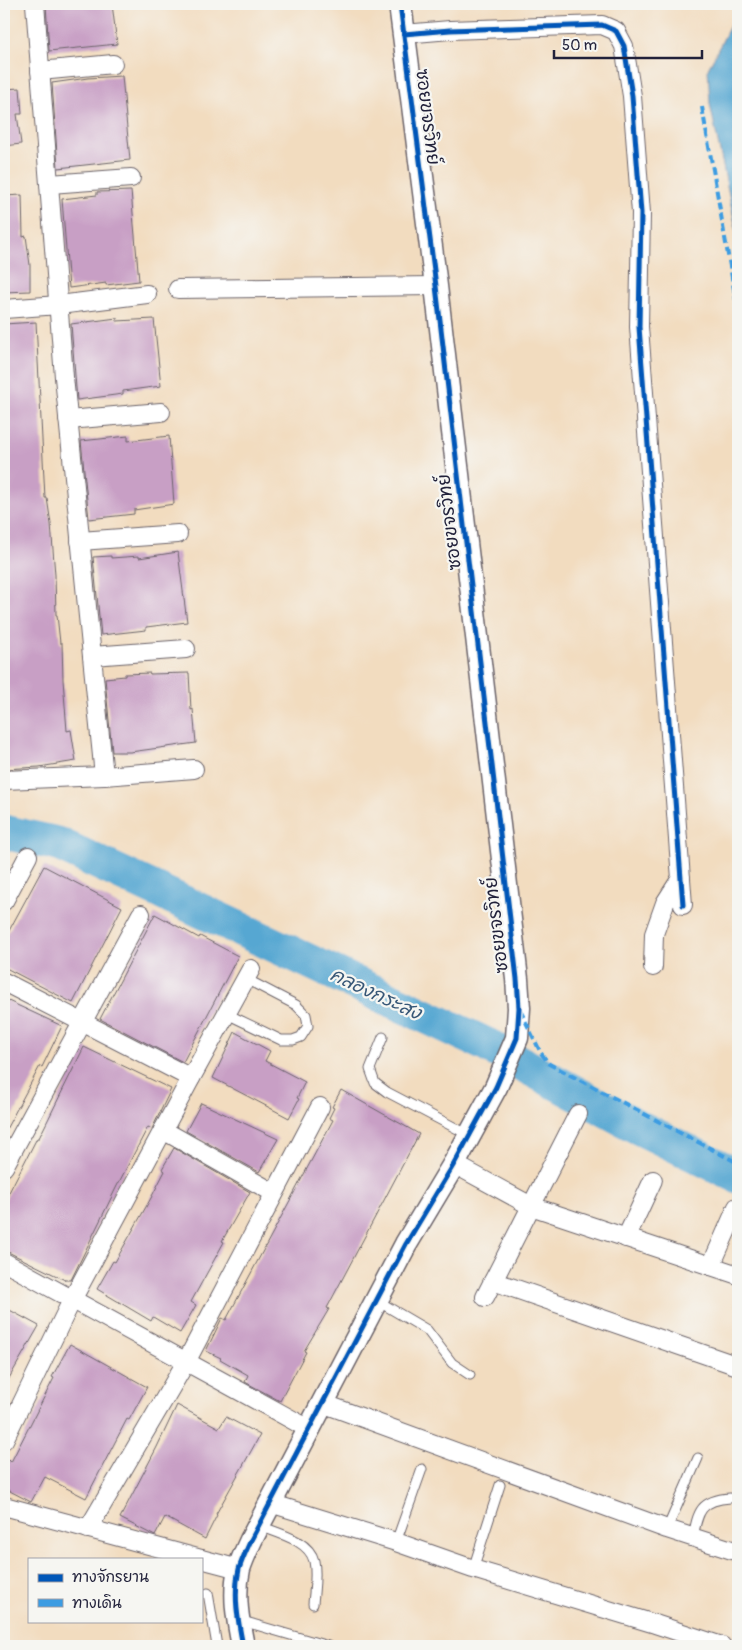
<svg xmlns="http://www.w3.org/2000/svg" width="742" height="1650" font-family="Pangolin,'Playpen Sans Thai',sans-serif">
	<style>
		.water { fill: #57a7d2; stroke: #3c6486 }
		.lines { fill: none; stroke-linecap: round; stroke-linejoin: round }
		.river { stroke: #57a7d2; stroke-width: 35 }
		.building { fill: #c89fc5 }
		.service-casing { stroke: #6b6369; stroke-width: 11 }
		.minor-casing { stroke: #6b6369; stroke-width: 20 }
		.tertiary-casing { stroke: #6b6369; stroke-width: 25 }
		.service { stroke: #fff; stroke-width: 9 }
		.minor { stroke: #fff; stroke-width: 18 }
		.tertiary { stroke: #fff; stroke-width: 22 }
		.quiet { stroke: #3c9ce2; stroke-width: 4; stroke-dasharray: 8 4; stroke-linecap: butt }
		.cycleway-casing { stroke: #f6f6f2; stroke-width: 8 }
		.cycleway { stroke: #0057b8; stroke-width: 5 }
		.labels { text-anchor: middle; stroke-width: 4.5; stroke-linejoin: round; paint-order: stroke }
		.street-label { font-size: 18px; fill: #22223b; stroke: #f6f6f2 }
		.water-label { font-size: 19px; font-style: italic; fill: #375777; stroke: #f6f6f2 }
	</style>
	<rect width="100%" height="100%" fill="#f6f6f2"/>
	<filter id="ink" filterUnits="userSpaceOnUse"><feTurbulence type="fractalNoise" baseFrequency=".02" numOctaves="2"/><feDisplacementMap in="SourceGraphic" scale="10" xChannelSelector="R" yChannelSelector="G"/><feConvolveMatrix kernelMatrix="1 2 1 2 8 2 1 2 1" color-interpolation-filters="sRGB"/></filter>
	<filter id="wash" filterUnits="userSpaceOnUse"><feTurbulence type="fractalNoise" baseFrequency=".0096" numOctaves="4" result="noise"/><feDisplacementMap in="SourceGraphic" scale="20" xChannelSelector="R" yChannelSelector="G"/><feGaussianBlur stdDeviation="1.12" result="paint"/><feColorMatrix in="noise" values="0 0 0 0 0 0 0 0 0 0 0 0 0 0 0 0 0 1.4 0 .05"/><feComposite in="paint" operator="in"/></filter>
	<g filter="url(#wash)">
		<rect width="100%" height="100%" fill="#f2dcbf"/>
		<polygon class="water" points="738,10 738,238 710,104 708,69"/>
		<g class="lines">
			<polyline class="river" points="4,832 58,844 189,905 487,1045 638,1127 738,1176"/>
		</g>
		<g id="blocks">
			<g class="building">
				<polygon points="46,4 112,4 117,44 49,51"/>
				<polygon points="122,76 130,160 58,168 52,83 88,78"/>
				<polygon points="20,88 22,114 17,114 21,144 4,146 4,89"/>
				<polygon points="131,191 139,281 106,285 106,283 69,288 62,199 97,195 97,192"/>
				<polygon points="22,195 23,237 26,236 30,265 30,291 4,292 4,196"/>
				<polygon points="117,318 117,321 154,319 161,386 123,391 123,394 77,400 71,324"/>
				<polygon points="36,322 45,498 47,498 51,524 55,575 56,615 57,615 60,643 62,643 63,680 67,731 71,730 76,761 39,767 4,769 4,324"/>
				<polygon points="128,436 128,441 169,436 174,504 134,510 134,514 89,519 81,441"/>
				<polygon points="178,552 187,622 146,627 146,630 101,635 93,557 111,556 111,558 139,556 139,558"/>
				<polygon points="150,673 150,674 189,673 191,710 193,709 196,743 130,752 112,752 105,678 125,676 125,674"/>
				<polygon points="44,866 122,907 73,1003 4,967 4,940"/>
				<polygon points="155,914 199,938 200,936 238,956 183,1062 100,1019"/>
				<polygon points="4,999 62,1026 42,1067 40,1066 4,1133"/>
				<polygon points="235,1032 270,1051 265,1061 305,1082 297,1098 299,1099 289,1118 213,1078"/>
				<polygon points="84,1047 171,1089 152,1129 148,1127 117,1186 71,1280 65,1280 4,1250 4,1202 37,1138 39,1138"/>
				<polygon points="341,1090 419,1134 327,1308 329,1309 304,1351 306,1352 280,1401 245,1382 248,1375 220,1359 221,1358 206,1351 222,1318 226,1320 333,1120 329,1118 334,1108 332,1107"/>
				<polygon points="201,1103 278,1139 259,1172 186,1131"/>
				<polygon points="174,1148 250,1192 222,1241 224,1242 191,1302 196,1305 180,1333 153,1317 151,1321 97,1289 113,1261 115,1262 151,1198 165,1171 162,1169"/>
				<polygon points="4,1307 39,1326 4,1387"/>
				<polygon points="70,1344 147,1387 129,1420 127,1419 86,1498 45,1477 31,1502 4,1488 4,1470 9,1460 11,1462 54,1378 52,1377"/>
				<polygon points="177,1405 219,1428 226,1417 260,1435 216,1514 217,1515 205,1539 165,1517 155,1536 120,1518 157,1447"/>
			</g>
		</g>
	</g>
	<g filter="url(#ink)">
		<use href="#blocks" fill-opacity="0" stroke="#6b6369" stroke-width="1"/>
		<g class="lines">
			<g class="service-casing">
				<g id="service">
					<polyline points="227,1014 281,1040 293,1040 301,1037 308,1026 306,1015 296,1005 246,979"/>
					<polyline points="383,1037 370,1069 375,1083 387,1092 469,1135"/>
					<polyline points="376,1300 427,1330 452,1363 470,1375"/>
					<path d="M260 1526C277 1533 309 1540 314 1561 317 1575 314 1590 313 1604"/>
					<polyline points="667,1529 698,1458"/>
					<path d="M693 1537C698 1512 700 1500 730 1498"/>
					<polyline points="396,1542 422,1469"/>
					<polyline points="473,1569 500,1485"/>
					<polyline points="208,1593 217,1646"/>
					<polyline points="239,1620 328,1646"/>
				</g>
			</g>
			<g class="minor-casing">
				<g id="minor">
					<polyline points="35,4 64,377 104,776"/>
					<polyline points="404,34 450,30 602,25 616,31 624,46 632,96 641,213 639,327 683,905"/>
					<polyline points="40,71 113,64"/>
					<polyline points="50,184 131,178"/>
					<polyline points="178,289 436,286"/>
					<polyline points="4,309 59,305 147,294"/>
					<polyline points="68,420 161,412"/>
					<polyline points="80,541 178,534"/>
					<polyline points="92,656 186,649"/>
					<polyline points="4,780 104,776 194,769"/>
					<polyline points="4,901 28,856"/>
					<polyline points="653,967 654,934 665,903 681,878"/>
					<polyline points="4,982 191,1078"/>
					<polyline points="163,1130 274,1193"/>
					<polyline points="454,1164 531,1206 738,1275"/>
					<polyline points="4,1167 141,914"/>
					<polyline points="626,1238 653,1180"/>
					<polyline points="4,1262 309,1429"/>
					<polyline points="711,1266 737,1207"/>
					<polyline points="493,1281 738,1366"/>
					<polyline points="485,1297 578,1114"/>
					<polyline points="322,1403 667,1529 738,1552"/>
					<polyline points="4,1440 72,1300 191,1078 251,969"/>
					<polyline points="270,1503 396,1542 473,1569 655,1624 722,1646"/>
					<polyline points="4,1506 201,1559"/>
					<polyline points="88,1529 186,1362 320,1107"/>
					<polyline points="201,1559 239,1569"/>
				</g>
			</g>
			<g class="tertiary-casing">
				<path id="tertiary" d="M243 1646C238 1621 233 1595 239 1569 242 1559 247 1549 251 1540L406 1244 454 1164 496 1087 517 1038 519 1008 517 979 436 286 400 4"/>
			</g>
			<use href="#service" class="service"/>
			<use href="#minor" class="minor"/>
			<use href="#tertiary" class="tertiary"/>
			<g class="quiet">
				<polyline points="702,107 738,312"/>
				<polyline points="520,1010 541,1053 549,1064 738,1163"/>
			</g>
			<g class="cycleway-casing">
				<g id="cycleway">
					<polyline points="404,34 450,30 602,25 616,31 624,46 632,96 641,213 639,327 683,905"/>
					<path d="M243 1646C238 1621 233 1595 239 1569 242 1559 247 1549 251 1540L406 1244 454 1164 496 1087 517 1038 519 1008 517 979 436 286 400 4"/>
				</g>
			</g>
			<use href="#cycleway" class="cycleway"/>
		</g>
	</g>
	<g class="labels">
		<g class="street-label">
			<text transform="translate(428 117) rotate(83)" y="6">ซอยขจรวิทย์</text>
			<text transform="translate(449 522) rotate(-97)" y="6">ซอยขจรวิทย์</text>
			<text transform="translate(496 925) rotate(-97)" y="6">ซอยขจรวิทย์</text>
		</g>
		<g class="water-label">
			<text transform="translate(376 993) rotate(25)" y="7">คลองกระสง</text>
		</g>
	</g>
	<rect width="742" height="1650" fill="none" stroke="#f6f6f2" stroke-width="20"/>
	<rect x="28" y="1558" width="175" height="65" fill="#f6f6f2" stroke="#a1a1a9"/>
	<rect x="38" y="1574" width="25" height="8" fill="#0057b8" stroke="#a1a1a9"/>
	<text x="72" y="1582" font-size="15" fill="#22223b">ทางจักรยาน</text>
	<rect x="38" y="1599" width="25" height="8" fill="#3c9ce2" stroke="#a1a1a9"/>
	<text x="72" y="1608" font-size="15" fill="#22223b">ทางเดิน</text>
	<path d="M554 50v8h148v-8" fill="none" stroke="#22223b" stroke-width="2.5"/>
	<text x="562" y="50" font-size="15" fill="#22223b" stroke="#f6f6f2" stroke-width="4" paint-order="stroke">50 m</text>
</svg>
